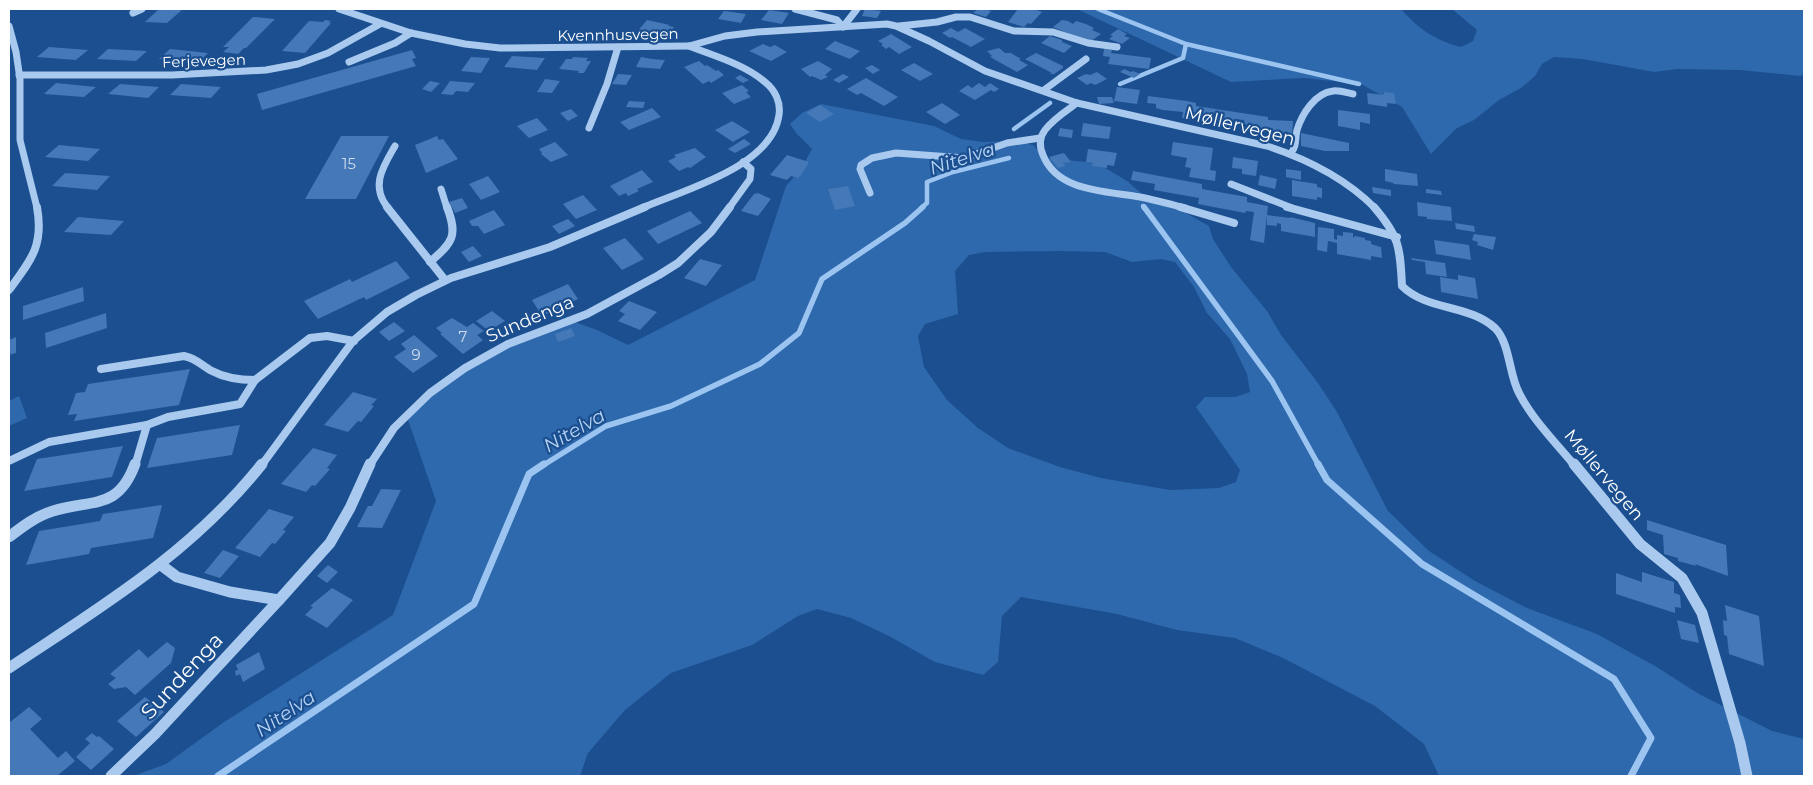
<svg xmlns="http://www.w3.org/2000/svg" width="1813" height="785" font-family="Montserrat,sans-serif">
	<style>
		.green { fill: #2e69ad; fill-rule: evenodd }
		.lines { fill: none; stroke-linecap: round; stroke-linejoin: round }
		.stream-far2 { stroke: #9cc4f0; stroke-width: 4.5 }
		.stream-far1 { stroke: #9cc4f0; stroke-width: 5.5 }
		.stream { stroke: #9cc4f0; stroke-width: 7 }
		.building { fill: #4478b7 }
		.minor-far2 { stroke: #a9c9ee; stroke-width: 7 }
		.minor-far1 { stroke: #a9c9ee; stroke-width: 8 }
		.minor { stroke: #a9c9ee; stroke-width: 11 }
		.labels { text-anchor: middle; stroke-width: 4.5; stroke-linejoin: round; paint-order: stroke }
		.far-street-label { font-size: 15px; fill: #fff; stroke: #1b4f8f }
		.number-label { font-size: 15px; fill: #d0dded }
		.street-label { font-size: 18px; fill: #fff; stroke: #1b4f8f }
		.water-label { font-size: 19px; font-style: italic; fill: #b5d3f5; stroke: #1b4f8f }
		.near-street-label { font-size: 21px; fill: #fff; stroke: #1b4f8f }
	</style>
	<rect width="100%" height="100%" fill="#1b4f8f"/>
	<g class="green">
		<path d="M1077 9H1401C1417 28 1436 41 1461 47L1473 41 1477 30 1452 9H1804V74L1801 76 1740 70 1677 69 1654 72 1583 59 1554 57 1542 64 1535 76 1521 88 1499 100 1474 120 1457 128 1431 154 1402 107 1361 84 1304 78 1231 82Z"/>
		<path d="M821 104 934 126 961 139 983 142 1016 141 1033 145 1045 158 1097 163 1127 181 1148 199 1179 209 1209 226 1213 239 1231 267 1267 311 1281 335 1318 383 1337 412 1388 511 1429 551 1475 581 1527 608 1597 634 1655 666 1699 694 1772 731 1804 739V776H1439L1424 744 1375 706 1283 658 1235 638 1177 630 1117 614 1021 597 1002 616 998 662 983 675 935 662 889 636 851 618 817 609 798 616 752 645 671 673 625 710 588 753 580 776H133L166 764 224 722 393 615 436 501 406 414 466 364 572 321 597 330 628 345 755 280 786 186 801 169 812 149 796 133 790 124 802 113ZM1061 251 1105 252 1132 262 1161 259 1175 262 1194 287 1207 313 1230 339 1247 374 1250 392 1235 397H1205L1196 407 1240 470 1236 482 1219 488 1170 490 1101 478 1060 467 1008 448 978 428 947 400 924 367 918 336 925 324 958 314 955 271 969 255 985 252Z"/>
		<polygon points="19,396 27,418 9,426 9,401"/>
	</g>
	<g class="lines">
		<g class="stream-far2">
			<polyline points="1098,9 1186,44 1183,58 1120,84"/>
			<polyline points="1186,44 1359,84"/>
			<polyline points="1014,129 1050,103"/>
			<polyline points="1143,206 1144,208"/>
			<polyline points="921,208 927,203 927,182 953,172 1009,158"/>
		</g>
		<g class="stream-far1">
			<polyline points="1144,207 1272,381 1319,466"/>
			<polyline points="542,466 606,426 671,406 760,364 799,333 822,279 905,223 923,207"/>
		</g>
		<g class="stream">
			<polyline points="1318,464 1327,480 1422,564 1614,679 1651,738 1631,776"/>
			<polyline points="218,776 474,604 529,474 544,464"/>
		</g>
	</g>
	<g class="building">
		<polygon points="159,9 183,9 167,23 145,22"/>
		<polygon points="865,9 881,11 877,18 862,16"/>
		<polygon points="978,9 984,9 991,11 986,17 973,13"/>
		<polygon points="1018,9 1034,9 1042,12 1031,24 1028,23 1024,27 1008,22"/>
		<polygon points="769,10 789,13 782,24 761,20"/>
		<polygon points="724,11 746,14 741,23 718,19"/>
		<polygon points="253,17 275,19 246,48 244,48 238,54 223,52 229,47 223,47"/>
		<polygon points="325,20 331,21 329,23 331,23 305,53 282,51 309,21 323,22"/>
		<polygon points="647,20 670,25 668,26 674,27 668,35 637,32"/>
		<polygon points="1062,20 1068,21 1073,24 1076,21 1086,24 1094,28 1092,30 1101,34 1091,41 1082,39 1053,27"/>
		<polygon points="951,28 958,32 965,28 985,39 971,47 952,37 950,38 942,33"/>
		<polygon points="1118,29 1127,34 1124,36 1130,38 1122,44 1109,39 1113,36 1110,35"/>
		<polygon points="891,34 912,47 899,54 889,47 886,49 881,45 883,44 878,41"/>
		<polygon points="1050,36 1062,40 1062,42 1072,46 1064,53 1041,43"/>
		<polygon points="835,41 860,51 850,59 825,49"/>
		<polygon points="763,44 770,47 775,45 787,52 771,61 749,51"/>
		<polygon points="49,47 88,50 76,60 37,57"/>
		<polygon points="999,48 1005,53 1011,53 1021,59 1019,60 1028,65 1017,72 990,57 992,56 987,51"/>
		<polygon points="108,49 147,51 136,61 97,59"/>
		<polygon points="170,49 208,53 198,63 159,59"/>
		<polygon points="1104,49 1112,50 1111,53 1151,58 1149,69 1108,64 1110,57 1103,56"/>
		<polygon points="412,50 416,58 412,59 416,66 262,110 257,94"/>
		<polygon points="1036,53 1063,66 1063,68 1054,74 1049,74 1052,73 1025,59"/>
		<polygon points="512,56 529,57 545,58 537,70 504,67"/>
		<polygon points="471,57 490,58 481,73 461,71"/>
		<polygon points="573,57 588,58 586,61 591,61 584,73 578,73 579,71 559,69 566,59 572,59"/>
		<polygon points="641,57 652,59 665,60 660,69 636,67"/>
		<polygon points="699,61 705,66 707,65 716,71 718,70 724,75 711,83 709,81 703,84 684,67"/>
		<polygon points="818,61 832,69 825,75 828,77 821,80 812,76 810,77 801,69"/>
		<polygon points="914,63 933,74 920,81 901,70"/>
		<polygon points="872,65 880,70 873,74 865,68"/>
		<polygon points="1124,69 1131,72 1133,71 1140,74 1134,78 1120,72"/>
		<polygon points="1097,72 1107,79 1095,85 1091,83 1087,85 1077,78 1086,74 1090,75"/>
		<polygon points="618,74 632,75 626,85 612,84"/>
		<polygon points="843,74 849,77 839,83 833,80"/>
		<polygon points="740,75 749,80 743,83 735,78"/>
		<polygon points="866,78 898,97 884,106 861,93 857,95 847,89"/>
		<polygon points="545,79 560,81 552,93 537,92"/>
		<polygon points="430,81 440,83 431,92 422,89"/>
		<polygon points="450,81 475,83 468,92 456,91 453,95 441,94"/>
		<polygon points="56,83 96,87 84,97 44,94"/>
		<polygon points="979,83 985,87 990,83 999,89 994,92 991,90 975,100 959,91 968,85 972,88"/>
		<polygon points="120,84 159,87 148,98 108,94"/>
		<polygon points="181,84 221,87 211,98 170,95"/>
		<polygon points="742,85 749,91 746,92 751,97 734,104 722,93"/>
		<polygon points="1117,87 1140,90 1137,104 1114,101"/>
		<polygon points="1384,92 1394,93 1396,104 1387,103 1387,107 1368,104 1367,93 1384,95"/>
		<polygon points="1148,96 1187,101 1196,103 1196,106 1268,117 1268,120 1293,121 1292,138 1282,136 1282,134 1252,129 1253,125 1243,124 1244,120 1234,119 1233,122 1226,122 1211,120 1204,118 1204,115 1195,114 1194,120 1182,118 1183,112 1163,110 1156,108 1156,104 1147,103"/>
		<polygon points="1097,97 1112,97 1114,103 1099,104"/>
		<polygon points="629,101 645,102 643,108 626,107"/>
		<polygon points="942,103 960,115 945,124 926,112"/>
		<polygon points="820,105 834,114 820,122 806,113"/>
		<polygon points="652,108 661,117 629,130 620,122"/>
		<polygon points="571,109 578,116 568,121 560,113"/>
		<polygon points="1338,110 1370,114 1370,124 1360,122 1360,130 1338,126"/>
		<polygon points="537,118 548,130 529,138 517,126"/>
		<polygon points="732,121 750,132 733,142 715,130"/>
		<polygon points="1083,123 1111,127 1109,139 1081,136"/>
		<polygon points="1060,128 1073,130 1072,138 1058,136"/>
		<polygon points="1301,133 1349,143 1349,151 1325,151 1301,146"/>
		<polygon points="341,136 389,136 356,199 305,199"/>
		<polygon points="437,136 439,140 443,139 458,159 426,173 415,145"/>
		<polygon points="744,139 751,144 735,153 728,149"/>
		<polygon points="555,142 568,155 551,162 541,154 542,153 539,149"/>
		<polygon points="1173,142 1213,148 1210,170 1216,171 1215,181 1189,177 1191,168 1185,167 1187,158 1171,155"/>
		<polygon points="59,145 100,149 88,161 45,157"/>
		<polygon points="695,148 706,157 690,168 688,167 679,171 668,161 676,157 674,155"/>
		<polygon points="1088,149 1117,153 1114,166 1107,165 1107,168 1092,166 1093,163 1086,162"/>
		<polygon points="1064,153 1071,162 1063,163 1066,166 1058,168 1049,157"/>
		<polygon points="787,155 809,162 802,174 798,178 791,176 787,180 770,175"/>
		<polygon points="1233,157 1258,161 1256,176 1242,174 1242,169 1232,168"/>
		<polygon points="1286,169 1301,171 1301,180 1286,177"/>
		<polygon points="1385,169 1417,174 1418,186 1394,184 1393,183 1385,181"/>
		<polygon points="642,170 653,182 637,189 639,191 628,196 626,193 619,196 610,186"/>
		<polygon points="1133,171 1202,184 1202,189 1247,197 1247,202 1268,206 1264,243 1250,240 1254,212 1246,211 1245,213 1198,204 1199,198 1154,190 1155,184 1131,180"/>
		<polygon points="65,173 110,176 97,190 52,186"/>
		<polygon points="1260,175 1277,179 1275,189 1258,185"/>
		<polygon points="488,176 500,192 481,200 469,184"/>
		<polygon points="1292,180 1317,184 1317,187 1322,188 1322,198 1317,197 1317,200 1292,196"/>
		<polygon points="848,186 855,206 835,210 828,189"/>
		<polygon points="1372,187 1391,190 1391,196 1373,193"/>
		<polygon points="1426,189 1441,191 1442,195 1426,193"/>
		<polygon points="758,193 771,199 758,216 741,211 754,194"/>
		<polygon points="583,195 597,210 576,219 563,204"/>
		<polygon points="462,198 468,208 455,213 449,202"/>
		<polygon points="1417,202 1451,207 1452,221 1427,219 1427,217 1418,216"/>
		<polygon points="494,210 505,225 484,234 478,226 472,226 469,221"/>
		<polygon points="690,211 702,223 658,244 647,231"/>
		<polygon points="1267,215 1290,218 1290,217 1315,223 1315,237 1281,231 1281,224 1277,223 1277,226 1267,225"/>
		<polygon points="78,217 124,221 111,235 64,232"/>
		<polygon points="568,219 575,226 559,234 552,226"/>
		<polygon points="1455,223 1474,226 1475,232 1456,229"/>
		<polygon points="1318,227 1334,229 1334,239 1337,240 1337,235 1343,236 1343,232 1353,233 1353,238 1355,236 1365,238 1365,240 1371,241 1371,244 1381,247 1382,258 1371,256 1371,260 1337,254 1337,243 1328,241 1327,252 1317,250"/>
		<polygon points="1474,234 1496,237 1493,250 1477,245 1478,242 1472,240"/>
		<polygon points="625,238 644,259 622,270 603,248"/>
		<polygon points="1434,240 1469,245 1471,260 1436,254"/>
		<polygon points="473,246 482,256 469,262 461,252"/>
		<polygon points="1411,258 1445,263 1447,277 1426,274 1425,262 1412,260"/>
		<polygon points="700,259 722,265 706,286 684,278"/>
		<polygon points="396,261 410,278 366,300 364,297 318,319 304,301 350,279 352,282"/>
		<polygon points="1458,275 1475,278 1478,299 1441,292 1440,277 1458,280"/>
		<polygon points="568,284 578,299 542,316 532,300"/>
		<polygon points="83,287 84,301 23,320 23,306"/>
		<polygon points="629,301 657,312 640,330 618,321 625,314 619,311"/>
		<polygon points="492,311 505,321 489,331 476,321"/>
		<polygon points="106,313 107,328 46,348 45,333"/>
		<polygon points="452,318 467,327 473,323 484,331 477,335 483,340 463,354 440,334 442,333 436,328"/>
		<polygon points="394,322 405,331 389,341 379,332"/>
		<polygon points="571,328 575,336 558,342 555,334"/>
		<polygon points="414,335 438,356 413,373 394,357 406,349 401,344"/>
		<polygon points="16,337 16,353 9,355 9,340"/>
		<polygon points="190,369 179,405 74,421 77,414 68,415 76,393 85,392 88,384"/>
		<polygon points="353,392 377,399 371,405 374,406 361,422 358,421 348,432 324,425"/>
		<polygon points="240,425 232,455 147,468 157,438"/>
		<polygon points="123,446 112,477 24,491 37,459"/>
		<polygon points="313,448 337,455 327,468 330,469 315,486 312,485 306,492 281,484"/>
		<polygon points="381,489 401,490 382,528 357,527 368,506 372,506"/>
		<polygon points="161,505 162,506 153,538 91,548 89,554 26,565 39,531 100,521 103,514"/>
		<polygon points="269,509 294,517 283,530 286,531 275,544 272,543 260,557 235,548"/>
		<polygon points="1647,520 1726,545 1728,576 1695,564 1696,566 1678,561 1678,558 1664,554 1663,535 1647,530"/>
		<polygon points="223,550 239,556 220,578 204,573"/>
		<polygon points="328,565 338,572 327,583 317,576"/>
		<polygon points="1642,572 1674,582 1674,593 1680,595 1681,608 1675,607 1675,613 1616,594 1616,573 1642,582"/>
		<polygon points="332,588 353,600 327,628 305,615 313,607 310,606"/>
		<polygon points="1725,605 1759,616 1764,666 1729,654 1727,636 1724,635 1723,620 1727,621"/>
		<polygon points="1677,620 1695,625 1699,643 1681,639"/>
		<polygon points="167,642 175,648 171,663 135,695 126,687 114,689 108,684 116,678 110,674 139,649 148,658"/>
		<polygon points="259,652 265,669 243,682 240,674 236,676 235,671 238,670 236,665"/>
		<polygon points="145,697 164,712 136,737 117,721"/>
		<polygon points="29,707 42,719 30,729 58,758 66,751 75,761 57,776 9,776 9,723"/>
		<polygon points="92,733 97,737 99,736 114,749 91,770 76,757 90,743 85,739"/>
	</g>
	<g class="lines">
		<g class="minor-far2">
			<path d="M339 9 411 33 465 44 500 48 689 46 725 36 757 32 887 24 896 26 929 41 985 71 1077 103 1267 146C1307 159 1345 178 1375 208"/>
			<polyline points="795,9 837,20 843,27 857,9"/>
			<polyline points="133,13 142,9"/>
			<polyline points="9,26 16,52 20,79 20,140 37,208"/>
			<polyline points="899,26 937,22 956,17 970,17 1014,31 1053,32 1088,43 1117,47"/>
			<polyline points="349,62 395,43 411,33"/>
			<polyline points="19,75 172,75 266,70 298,64 328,53 380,24"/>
			<polyline points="1044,90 1086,59"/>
			<path d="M1077 103C1066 111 1053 119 1045 130 1039 138 1039 146 1043 155 1057 192 1107 191 1140 197 1155 200 1170 204 1185 208"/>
			<polyline points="589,128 607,84 618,47"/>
			<path d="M1291 153C1297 146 1295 139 1297 130 1302 114 1315 93 1333 91 1340 90 1347 93 1353 94"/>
			<polyline points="1231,184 1292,208"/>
			<polyline points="441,189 447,208"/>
			<polyline points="870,193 860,169 861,165 872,158 896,153 965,158 1007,143 1040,138"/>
			<path d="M388 208C370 186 383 167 395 146"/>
			<path d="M642 208C683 190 772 167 779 115 781 102 775 90 765 82 744 64 714 56 689 46"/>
			<polyline points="729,208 750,179 751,169 743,162"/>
		</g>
		<g class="minor-far1">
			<polyline points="387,207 445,280"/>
			<polyline points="1180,207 1234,223"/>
			<polyline points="1287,207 1397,237"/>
			<path d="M1374 207C1400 237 1400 248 1402 286 1427 311 1469 304 1495 328 1510 343 1509 375 1519 393 1532 419 1556 443 1575 466"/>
			<path d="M430 262C453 242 458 236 447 207"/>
			<path d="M9 290C31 260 44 246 37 207"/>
			<path d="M101 369 184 356C196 358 202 366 212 371 225 378 241 380 255 380"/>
			<polyline points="9,461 49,442 147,425 168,417 240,404 255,380 310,338 327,336 354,341"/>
			<polyline points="135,466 147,425"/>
			<polyline points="261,466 353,341 387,312 416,295 451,278 550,247 645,207"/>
			<polyline points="369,466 394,428 430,393 465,368 508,344 587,314 659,275 678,263 711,232 730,207"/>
		</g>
		<g class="minor">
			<polyline points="1574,464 1640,544 1682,578 1702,613 1740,743 1747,776"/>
			<path d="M9 537C22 527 36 516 53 511 91 499 118 511 135 464"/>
			<polyline points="161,565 177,577 230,592 279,600 330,543 350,508 370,464"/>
			<path d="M9 668C102 606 190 554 262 464"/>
			<polyline points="111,776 155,734 279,600"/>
		</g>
	</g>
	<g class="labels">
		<g class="far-street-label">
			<text transform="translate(618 35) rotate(-1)" y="5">Kvennhusvegen</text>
			<text transform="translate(204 61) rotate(-2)" y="5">Ferjevegen</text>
		</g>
		<g class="number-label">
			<text x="349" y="169">15</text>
			<text x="463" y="342">7</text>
			<text x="416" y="360">9</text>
		</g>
		<g class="street-label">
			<text transform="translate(1240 126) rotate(14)" y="6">Møllervegen</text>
			<text transform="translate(530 319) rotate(-23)" y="6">Sundenga</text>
			<text transform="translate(1604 475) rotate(50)" y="6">Møllervegen</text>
		</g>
		<g class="water-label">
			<text transform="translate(962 158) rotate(-18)" y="7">Nitelva</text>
			<text transform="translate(574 430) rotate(-30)" y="7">Nitelva</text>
			<text transform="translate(285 713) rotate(-34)" y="7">Nitelva</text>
		</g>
		<g class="near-street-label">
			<text transform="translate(182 676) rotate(-47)" y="7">Sundenga</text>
		</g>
	</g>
	<rect width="1813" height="785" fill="none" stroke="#ffffff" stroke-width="20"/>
</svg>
